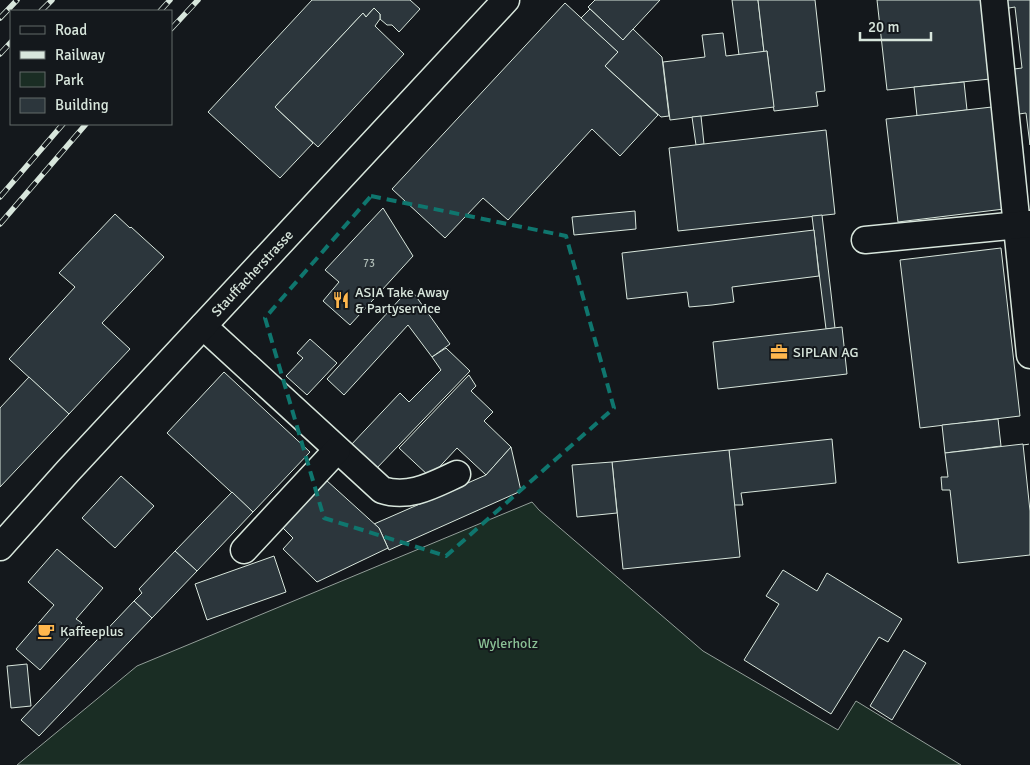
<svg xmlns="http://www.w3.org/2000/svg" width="1030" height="765" font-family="Signika,sans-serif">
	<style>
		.green { fill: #1a2d24; stroke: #939e99 }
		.building { fill: #2c363c; stroke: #d8e6dc }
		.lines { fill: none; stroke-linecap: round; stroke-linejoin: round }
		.minor-casing { stroke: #d8e6dc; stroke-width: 29 }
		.minor { stroke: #14181c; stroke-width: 26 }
		.rail-casing { stroke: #d8e6dc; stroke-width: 5.5 }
		.rail { stroke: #14181c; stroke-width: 4; stroke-dasharray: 11; stroke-linecap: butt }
		.fence { stroke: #d8e6dc; stroke-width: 1; stroke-dasharray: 6 2.5; stroke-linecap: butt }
		.marked { fill: none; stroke: #0f766e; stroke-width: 4; stroke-dasharray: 10 6; stroke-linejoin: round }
		.labels { text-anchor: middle; stroke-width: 4; stroke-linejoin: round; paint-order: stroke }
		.number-label { font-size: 11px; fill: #adbab4 }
		.street-label { font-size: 14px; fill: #d8e6dc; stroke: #14181c }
		.poi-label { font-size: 14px; fill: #d8e6dc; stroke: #14181c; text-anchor: start }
		.park-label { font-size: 14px; fill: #8ac095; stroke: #14181c }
	</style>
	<rect width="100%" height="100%" fill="#14181c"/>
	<polygon class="green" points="532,502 539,510 703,651 838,730 856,701 961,765 17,765 137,666"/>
	<g class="building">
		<polygon points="312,0 410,0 420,9 399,32 392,25 387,25 380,19 380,14 374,8 366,17 363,13 275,107 313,143 280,178 208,112"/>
		<polygon points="595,0 660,0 623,40 588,7"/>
		<polygon points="732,0 758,0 764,52 739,55"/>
		<polygon points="758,0 815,0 825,91 816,92 818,106 774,111 767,51 764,52"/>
		<polygon points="877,0 981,0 990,79 887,90"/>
		<polygon points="1002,0 1030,0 1030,145 1026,113 1019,114 1014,69 1022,68 1015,7 1003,9"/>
		<polygon points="565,3 618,52 605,66 658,115 620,156 592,129 508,220 483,198 445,238 392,189"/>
		<polygon points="374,8 380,14 380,19 375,26 404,54 318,147 275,107 363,13 366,17"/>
		<polygon points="590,9 623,40 633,29 662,57 669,116 661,117 605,66 618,52 581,18"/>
		<polygon points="723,33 726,56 767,51 774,107 670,120 663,62 705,57 702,35"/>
		<polygon points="964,82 967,110 917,116 914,87"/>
		<polygon points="992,107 1004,209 898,222 886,119"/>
		<polygon points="701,116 704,144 696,145 692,117"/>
		<polygon points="826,130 835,214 678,231 669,148"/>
		<polygon points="383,208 413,256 350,325 323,301 339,282 325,270"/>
		<polygon points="635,211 636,229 574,235 572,217"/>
		<polygon points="115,214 130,228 131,227 164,257 102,323 130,349 69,414 9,359 75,287 59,273"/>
		<polygon points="822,215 835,328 826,329 812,216"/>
		<polygon points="814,230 819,276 732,287 734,302 712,305 689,307 687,292 627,299 622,253"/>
		<polygon points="1001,248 1020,416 920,428 900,260"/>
		<polygon points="410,288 450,344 432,357 408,325 344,395 327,379"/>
		<polygon points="842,327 847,374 718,389 713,342"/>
		<polygon points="310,339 337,363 307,395 286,376 303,358 297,353"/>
		<polygon points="446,348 470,371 375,470 350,446 400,393 409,402 441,370 432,357"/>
		<polygon points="224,372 310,452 253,512 167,433"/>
		<polygon points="469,375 476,386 471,391 493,412 484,421 511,447 486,475 457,448 430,477 399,448"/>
		<polygon points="29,377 69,414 0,487 0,408"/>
		<polygon points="998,419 1001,446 945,453 942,425"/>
		<polygon points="832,439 836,483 741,493 743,505 734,505 729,450"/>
		<polygon points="1023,444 1030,511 1030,555 958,563 950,490 942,490 941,477 948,477 945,453"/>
		<polygon points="511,447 521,491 389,550 379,528 374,524 486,475"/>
		<polygon points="729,450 740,557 623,569 612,462"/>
		<polygon points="612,462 617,513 577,517 572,465"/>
		<polygon points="121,476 154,506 115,548 82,518"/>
		<polygon points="326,480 379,528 388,548 317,582 283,549 293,538 282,527"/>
		<polygon points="232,492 253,512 197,571 175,551"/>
		<polygon points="57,549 103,588 76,619 82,623 40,670 16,649 54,605 28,582"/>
		<polygon points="175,551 197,571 152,618 134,601 142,593 139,589"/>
		<polygon points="274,556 286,592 207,620 195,584"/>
		<polygon points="783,570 817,591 827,573 902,619 888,642 879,637 831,714 744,660 779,604 766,596"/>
		<polygon points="134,601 152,618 39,736 21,720"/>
		<polygon points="904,650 926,663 892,720 870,706"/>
		<polygon points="27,664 31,706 11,708 7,666"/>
	</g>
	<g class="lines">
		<g class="minor-casing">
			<g id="minor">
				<polyline points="994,0 1030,355"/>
				<polyline points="865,240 1030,224"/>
				<path d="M203 326 382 490C409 499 433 485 457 474"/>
				<polyline points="0,547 68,471 506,0"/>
				<polyline points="244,550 337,450"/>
			</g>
		</g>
		<use href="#minor" class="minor"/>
		<g class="rail-casing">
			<g id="rail">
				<polyline points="41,11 52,0"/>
				<polyline points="160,11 170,0"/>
				<polyline points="0,18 17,0"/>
				<polyline points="171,29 198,0"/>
				<polyline points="0,54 11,42"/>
				<polyline points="0,197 63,124"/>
				<polyline points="0,224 86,124"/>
			</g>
		</g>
		<use href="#rail" class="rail"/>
		<polyline class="fence" points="1023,445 1030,444"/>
	</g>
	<path class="marked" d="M371 196 566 236 614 408 446 556 324 518 265 318Z"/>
	<defs>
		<g id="restaurant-bare" transform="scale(1.35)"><path d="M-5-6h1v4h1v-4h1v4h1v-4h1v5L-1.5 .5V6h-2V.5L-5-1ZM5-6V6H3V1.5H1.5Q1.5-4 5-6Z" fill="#ffb74d" stroke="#14181c" stroke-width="2.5" paint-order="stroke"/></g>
		<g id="office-bare" transform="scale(1.35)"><path d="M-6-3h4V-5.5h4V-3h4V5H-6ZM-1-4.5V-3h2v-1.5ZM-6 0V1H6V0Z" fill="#ffb74d" stroke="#14181c" stroke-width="2.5" paint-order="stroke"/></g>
		<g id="cafe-bare" transform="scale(1.35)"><path d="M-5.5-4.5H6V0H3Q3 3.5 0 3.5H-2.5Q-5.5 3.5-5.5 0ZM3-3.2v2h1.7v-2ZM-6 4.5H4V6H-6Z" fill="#ffb74d" stroke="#14181c" stroke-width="2.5" paint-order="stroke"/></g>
	</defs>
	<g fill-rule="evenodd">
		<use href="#restaurant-bare" x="341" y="300"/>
		<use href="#office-bare" x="779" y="352"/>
		<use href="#cafe-bare" x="46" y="631"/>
	</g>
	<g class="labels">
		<g class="number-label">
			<text x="369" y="267">73</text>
		</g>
		<g class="street-label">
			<text transform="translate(252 273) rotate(-47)" y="5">Stauffacherstrasse</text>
		</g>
		<g class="poi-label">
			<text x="355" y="297">ASIA Take Away<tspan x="355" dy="16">&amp; Partyservice</tspan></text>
			<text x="793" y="357">SIPLAN AG</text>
			<text x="60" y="636">Kaffeeplus</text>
		</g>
		<g class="park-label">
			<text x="508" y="648">Wylerholz</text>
		</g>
	</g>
	<rect x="10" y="10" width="162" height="115" fill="#14181c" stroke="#626a69"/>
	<rect x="20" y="26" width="25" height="8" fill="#14181c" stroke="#626a69"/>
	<text x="55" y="35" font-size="15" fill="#d8e6dc">Road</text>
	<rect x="20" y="51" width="25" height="8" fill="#d8e6dc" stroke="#626a69"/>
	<text x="55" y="60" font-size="15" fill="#d8e6dc">Railway</text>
	<rect x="20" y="72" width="25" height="15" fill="#1a2d24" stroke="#626a69"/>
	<text x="55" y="85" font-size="15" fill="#d8e6dc">Park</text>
	<rect x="20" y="98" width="25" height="15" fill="#2c363c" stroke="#626a69"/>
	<text x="55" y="110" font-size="15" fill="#d8e6dc">Building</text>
	<path d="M860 32v8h71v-8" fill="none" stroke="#d8e6dc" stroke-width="2.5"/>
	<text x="868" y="32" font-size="15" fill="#d8e6dc" stroke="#14181c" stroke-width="4" paint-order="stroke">20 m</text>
</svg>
